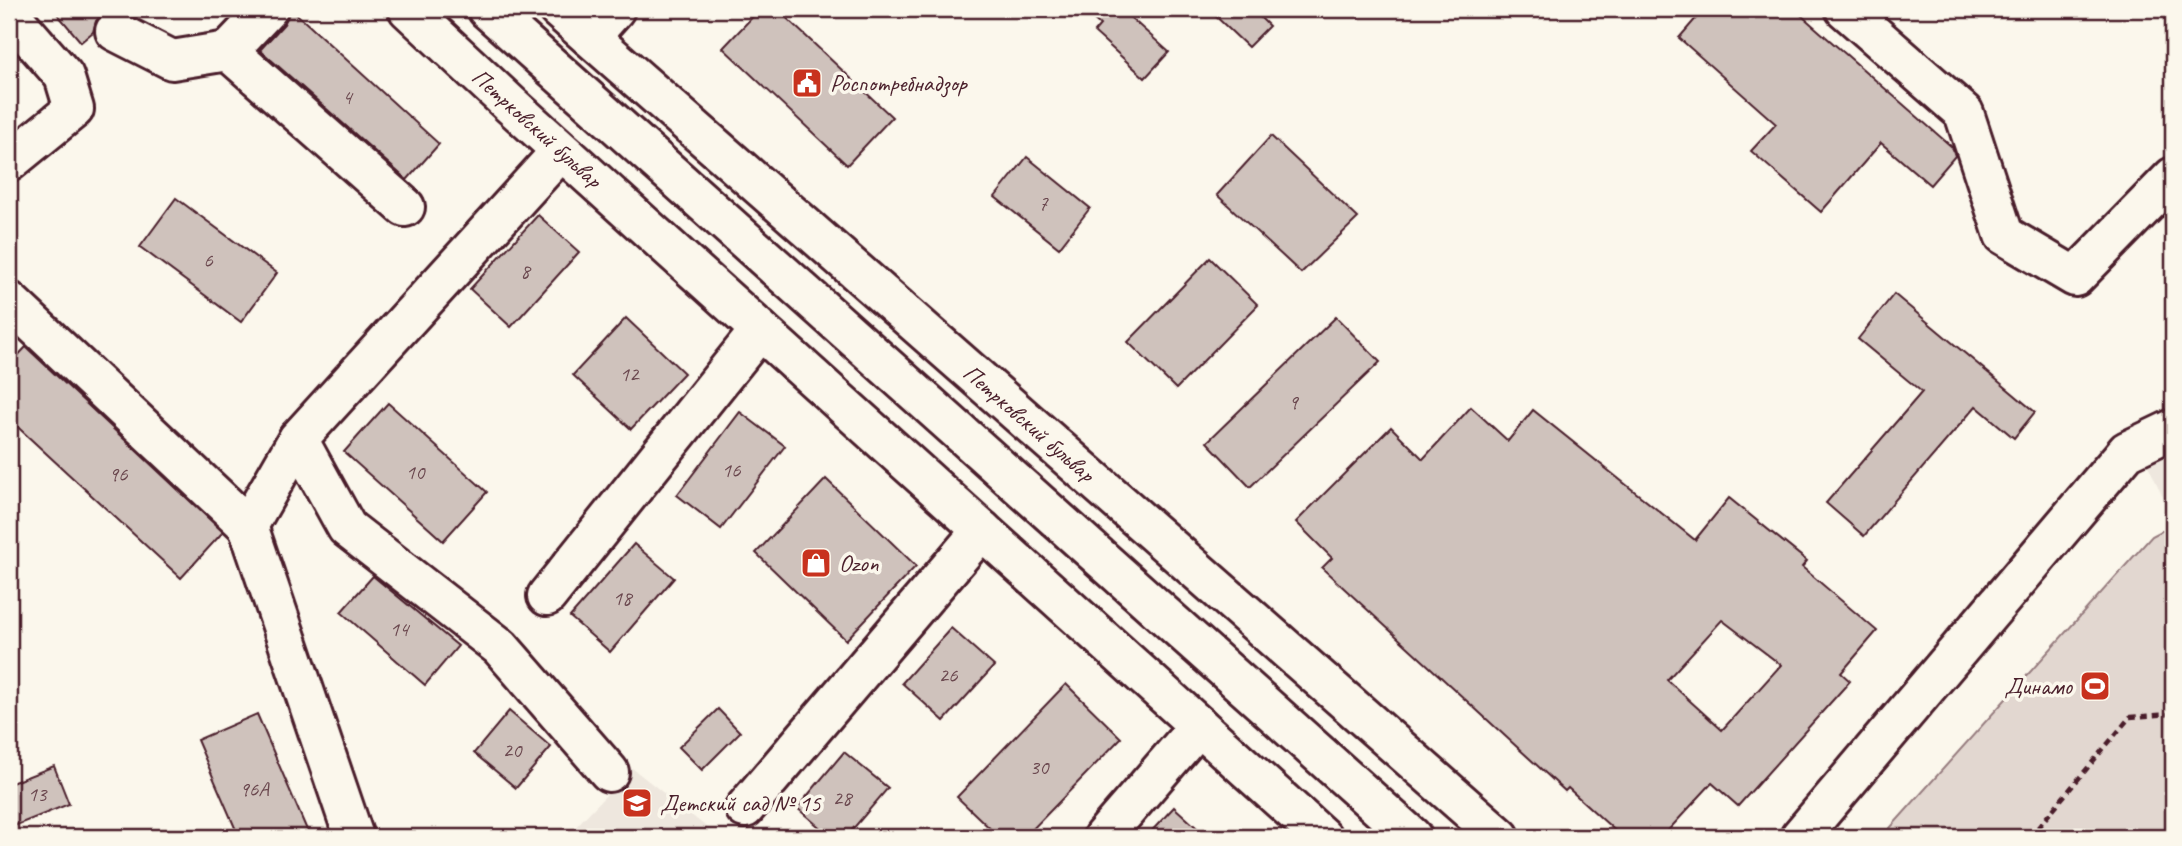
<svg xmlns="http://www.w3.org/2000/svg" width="2182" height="846" font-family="Caveat,sans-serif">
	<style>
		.built { fill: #eee7de }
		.green { fill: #e2d7d0; stroke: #967b7e; stroke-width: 2 }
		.building { fill: #cfc2bc; stroke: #4a1f2b; stroke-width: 2; fill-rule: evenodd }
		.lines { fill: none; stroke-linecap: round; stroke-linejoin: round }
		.minor-casing { stroke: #4a1f2b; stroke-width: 44 }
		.path { stroke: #4a1f2b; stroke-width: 4.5; stroke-dasharray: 7 5; stroke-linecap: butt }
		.minor { stroke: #fbf7ec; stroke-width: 38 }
		.labels { text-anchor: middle; stroke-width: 7; stroke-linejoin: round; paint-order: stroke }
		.number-label { font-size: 21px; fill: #6b484f }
		.poi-label { font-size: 24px; fill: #4a1f2b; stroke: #fbf7ec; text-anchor: start }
		.street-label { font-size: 24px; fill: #4a1f2b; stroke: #fbf7ec }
	</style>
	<rect width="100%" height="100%" fill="#fbf7ec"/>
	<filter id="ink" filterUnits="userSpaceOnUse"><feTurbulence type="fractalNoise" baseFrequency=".0143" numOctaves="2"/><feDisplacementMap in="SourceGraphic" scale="14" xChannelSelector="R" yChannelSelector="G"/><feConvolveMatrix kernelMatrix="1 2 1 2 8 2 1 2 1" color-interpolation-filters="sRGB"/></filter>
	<g filter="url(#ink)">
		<g class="built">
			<polygon points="2173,445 2173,498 2165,501 2145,459"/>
			<polygon points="632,768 719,837 566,837"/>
		</g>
		<polygon class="green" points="2173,525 2173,837 1882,837 2152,536"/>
		<g class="building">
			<polygon points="53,9 121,9 103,13 96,21 93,32 81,42"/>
			<polygon points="291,9 439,144 407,180 260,50 284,24"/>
			<polygon points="760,9 777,9 892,117 847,165 723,48"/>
			<polygon points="1082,9 1121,9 1169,52 1145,78 1094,32 1100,25"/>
			<polygon points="1208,9 1252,9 1269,26 1248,47"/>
			<polygon points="1704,9 1794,9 1952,147 1955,156 1930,185 1881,143 1821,212 1751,151 1776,124 1679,38"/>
			<polygon points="1271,136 1358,218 1301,273 1217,195"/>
			<polygon points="1027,157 1090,208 1059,248 995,197"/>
			<polygon points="176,198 277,273 241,322 140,247"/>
			<polygon points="538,215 579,252 511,327 470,289"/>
			<polygon points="1210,258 1258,305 1176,389 1128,342"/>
			<polygon points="1894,294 2035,412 2014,438 1976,406 1864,536 1826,503 1922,392 1858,339"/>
			<polygon points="1336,317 1380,362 1250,487 1207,442"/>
			<polygon points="626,318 684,373 631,429 573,375"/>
			<polygon points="26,347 223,532 181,578 9,419 9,365"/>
			<polygon points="388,403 487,492 443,541 344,452"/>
			<path d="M1471 407 1508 441 1533 410 1695 540 1729 498 1807 561 1802 567 1877 631 1841 673 1850 681 1738 806 1712 783 1662 837H1622L1568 788 1565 791 1322 568 1332 558 1296 522 1391 427 1423 459ZM1722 620 1781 665 1722 730 1667 680Z"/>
			<polygon points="740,412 785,446 721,529 677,495"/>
			<polygon points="826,479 916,566 846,640 756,553"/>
			<polygon points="634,544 674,578 610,652 570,617"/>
			<polygon points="373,576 458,646 425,685 341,612"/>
			<polygon points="951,628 994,666 944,721 902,683"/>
			<polygon points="1066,684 1121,738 1025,837 999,837 957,797"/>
			<polygon points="718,709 740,732 702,770 679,747"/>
			<polygon points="509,711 551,747 516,788 474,753"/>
			<polygon points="257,714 310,837 239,837 197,740"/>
			<polygon points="844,752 888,788 846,837 831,837 797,808"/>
			<polygon points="54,766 69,804 14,826 9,812 9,784"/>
			<polygon points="1174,807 1207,837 1146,837"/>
		</g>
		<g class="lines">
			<g class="minor-casing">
				<g id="minor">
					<polyline points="268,9 228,51 405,207"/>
					<polyline points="408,9 512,106 1322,837"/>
					<polyline points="487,9 1412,837"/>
					<polyline points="558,9 1500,837"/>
					<polyline points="1845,9 1964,113 2004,235 2075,277 2173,177"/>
					<polyline points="9,13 64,76 74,109 9,162"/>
					<polyline points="115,31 172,60 228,51"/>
					<polyline points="590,37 615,9"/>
					<polyline points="9,301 248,526"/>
					<polyline points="298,439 347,528 500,647 609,772"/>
					<polyline points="547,596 760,330"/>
					<polyline points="745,808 982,530"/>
					<polyline points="354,837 248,526 298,439 561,151"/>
					<polyline points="1103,837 1199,726"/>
					<polyline points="1800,837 2127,451 2173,429"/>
				</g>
			</g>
			<polyline class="path" points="2030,837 2130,717 2173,714"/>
			<use href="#minor" class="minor"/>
		</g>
	</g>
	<defs>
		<g id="civic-square" transform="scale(1.575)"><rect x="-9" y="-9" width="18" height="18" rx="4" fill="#c8321e" stroke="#fbf7ec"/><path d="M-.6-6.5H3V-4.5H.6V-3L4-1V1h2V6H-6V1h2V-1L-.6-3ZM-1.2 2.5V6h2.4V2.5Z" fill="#fff"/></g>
		<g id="shop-square" transform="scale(1.575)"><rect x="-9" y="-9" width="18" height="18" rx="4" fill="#c8321e" stroke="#fbf7ec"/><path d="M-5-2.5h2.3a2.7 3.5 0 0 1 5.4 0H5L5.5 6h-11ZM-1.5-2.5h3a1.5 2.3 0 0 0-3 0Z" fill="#fff"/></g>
		<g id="stadium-square" transform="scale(1.575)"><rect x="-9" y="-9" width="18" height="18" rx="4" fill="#c8321e" stroke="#fbf7ec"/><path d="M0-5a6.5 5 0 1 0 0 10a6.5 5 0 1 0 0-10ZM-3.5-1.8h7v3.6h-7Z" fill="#fff"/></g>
		<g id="school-square" transform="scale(1.575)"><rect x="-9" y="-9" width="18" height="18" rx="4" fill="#c8321e" stroke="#fbf7ec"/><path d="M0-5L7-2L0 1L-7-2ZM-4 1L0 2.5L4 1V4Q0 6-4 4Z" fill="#fff"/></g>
	</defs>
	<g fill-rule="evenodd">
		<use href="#civic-square" x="807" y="83"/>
		<use href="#shop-square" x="816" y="563"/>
		<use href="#stadium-square" x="2095" y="686"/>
		<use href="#school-square" x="637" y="803"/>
	</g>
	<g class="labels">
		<g class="number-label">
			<text x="347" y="104">4</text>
			<text x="1043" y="210">7</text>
			<text x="208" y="267">6</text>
			<text x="525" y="278">8</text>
			<text x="629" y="381">12</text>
			<text x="1293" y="409">9</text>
			<text x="731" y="477">16</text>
			<text x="415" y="479">10</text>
			<text x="118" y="481">96</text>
			<text x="622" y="605">18</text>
			<text x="399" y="636">14</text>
			<text x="948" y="682">26</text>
			<text x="512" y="757">20</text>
			<text x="1039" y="774">30</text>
			<text x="254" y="796">96А</text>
			<text x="37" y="801">13</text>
			<text x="842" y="805">28</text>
		</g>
		<g class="poi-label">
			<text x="830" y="91">Роспотребнадзор</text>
			<text x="839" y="571">Ozon</text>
			<text x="2072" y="694" text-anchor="end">Динамо</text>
			<text x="660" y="811">Детский сад № 15</text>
		</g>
		<g class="street-label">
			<text transform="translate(537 128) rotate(42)" y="8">Петрковский бульвар</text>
			<text transform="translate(1029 423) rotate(41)" y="8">Петрковский бульвар</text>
		</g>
	</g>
	<rect width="2182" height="846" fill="none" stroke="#fbf7ec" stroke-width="35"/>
	<rect x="18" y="18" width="2147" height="811" fill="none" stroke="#4a1f2b" stroke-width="2.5" filter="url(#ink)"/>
</svg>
